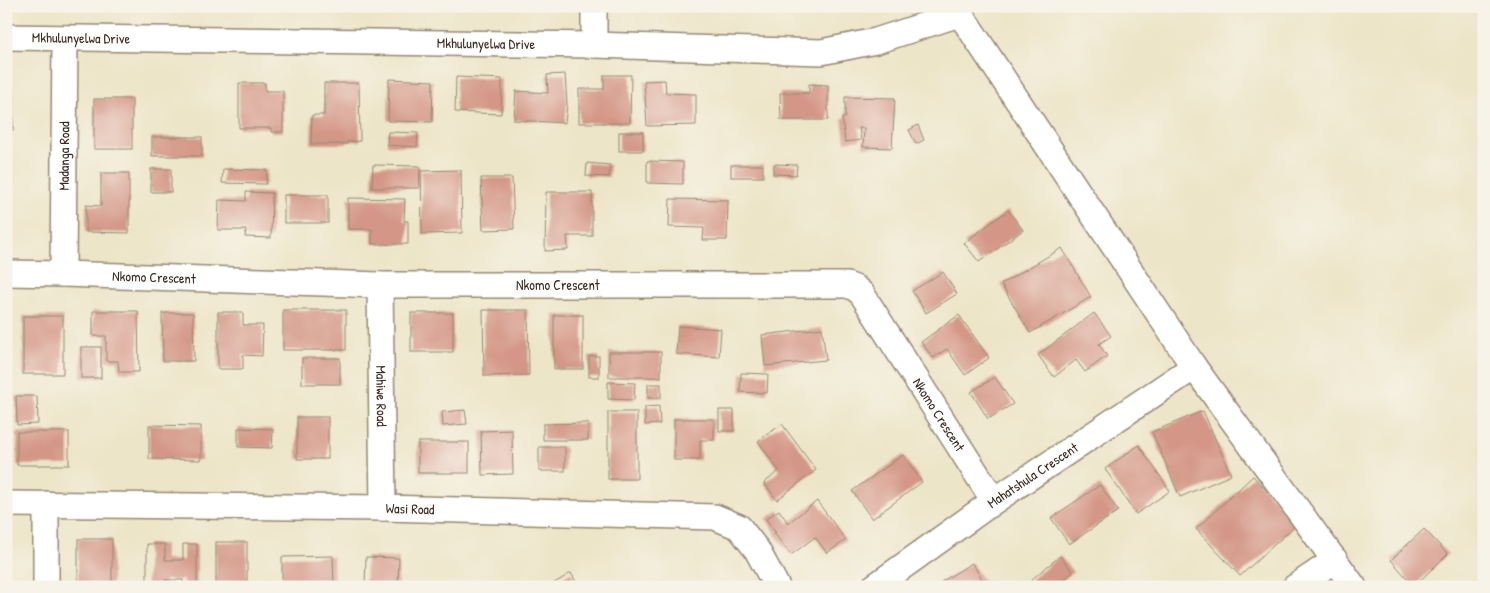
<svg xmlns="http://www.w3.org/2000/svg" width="1490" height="593" font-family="'Patrick Hand',sans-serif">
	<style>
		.building { fill: #d49787 }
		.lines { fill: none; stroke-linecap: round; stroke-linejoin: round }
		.minor-casing { stroke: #948873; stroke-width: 28 }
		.minor { stroke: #fff; stroke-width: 25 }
		.labels { text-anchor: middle; stroke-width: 5; stroke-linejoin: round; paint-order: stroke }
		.street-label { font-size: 14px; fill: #3b2a1e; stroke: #f7f3e8 }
	</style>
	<rect width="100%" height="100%" fill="#f7f3e8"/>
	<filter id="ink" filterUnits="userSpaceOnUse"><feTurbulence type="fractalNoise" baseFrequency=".02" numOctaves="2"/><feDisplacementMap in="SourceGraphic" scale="10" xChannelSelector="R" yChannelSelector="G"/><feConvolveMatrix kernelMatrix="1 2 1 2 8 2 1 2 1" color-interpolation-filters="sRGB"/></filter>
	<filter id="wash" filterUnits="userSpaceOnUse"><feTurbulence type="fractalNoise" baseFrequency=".0096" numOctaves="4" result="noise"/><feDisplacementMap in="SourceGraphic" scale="20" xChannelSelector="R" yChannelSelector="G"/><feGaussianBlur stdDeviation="1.12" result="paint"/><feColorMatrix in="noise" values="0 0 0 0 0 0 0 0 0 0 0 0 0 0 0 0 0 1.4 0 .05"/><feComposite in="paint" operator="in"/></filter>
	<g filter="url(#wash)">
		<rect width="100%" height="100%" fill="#ede5c8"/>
		<g id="blocks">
			<g class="building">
				<polygon points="565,74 567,105 565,123 514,120 516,91 548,93 547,75"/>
				<polygon points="604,75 631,75 630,123 579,123 579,89 604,89"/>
				<polygon points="456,77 502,79 501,114 455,112"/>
				<polygon points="389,79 433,81 432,122 388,121"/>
				<polygon points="665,80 666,93 696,94 696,125 647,126 644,81"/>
				<polygon points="239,83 265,83 265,91 283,91 283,132 271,132 271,128 239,128"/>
				<polygon points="324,83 359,83 360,141 347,142 347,144 311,144 312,115 324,115"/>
				<polygon points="809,84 828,85 828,120 781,120 780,93 809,93"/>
				<rect x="6" y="93" width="7" height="37"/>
				<polygon points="845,97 895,98 892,148 863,147 864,128 859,128 861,140 845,142 842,118 845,118"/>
				<rect x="94" y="99" width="38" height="50"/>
				<polygon points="918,125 924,140 916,144 909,130"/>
				<polygon points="388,132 418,133 417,147 387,145"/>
				<rect x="619" y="132" width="24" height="19"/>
				<rect x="152" y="137" width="50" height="19"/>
				<polygon points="647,161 683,162 683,184 647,183"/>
				<polygon points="587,163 610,165 609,177 586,176"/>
				<polygon points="774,164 797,165 796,175 773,174"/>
				<polygon points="6,165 9,165 10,181 6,181"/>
				<polygon points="373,165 420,166 419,188 372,188"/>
				<rect x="731" y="165" width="32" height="12"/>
				<rect x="151" y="169" width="20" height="23"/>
				<polygon points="223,169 267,170 266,184 222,183"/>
				<polygon points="461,170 462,233 422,234 421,171"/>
				<polygon points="101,173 129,173 129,233 86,232 86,205 101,206"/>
				<polygon points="481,178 512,178 514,229 483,230"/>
				<polygon points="246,192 272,193 271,238 245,237 246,230 218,230 219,200 246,201"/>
				<polygon points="546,192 592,192 592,236 567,236 568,250 545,251"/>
				<rect x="284" y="195" width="44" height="28"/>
				<polygon points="348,198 405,199 404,221 408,221 408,244 372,244 372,229 348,229"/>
				<polygon points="670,199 728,200 727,240 703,240 704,228 669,227"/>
				<polygon points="1008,210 1023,230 979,262 964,243"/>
				<polygon points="1062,248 1091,297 1030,333 1001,284"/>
				<polygon points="943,272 957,294 926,313 912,291"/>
				<rect x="283" y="310" width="63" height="40"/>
				<polygon points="483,310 528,310 529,375 484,376"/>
				<polygon points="93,311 138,311 139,372 119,372 118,361 106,361 106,336 93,336"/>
				<polygon points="218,312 243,312 243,325 263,325 262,356 243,355 243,369 218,369"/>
				<polygon points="162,313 193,313 194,361 163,361"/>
				<rect x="411" y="313" width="42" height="39"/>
				<polygon points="1094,313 1111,336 1099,344 1107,356 1085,372 1076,360 1054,377 1038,355"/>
				<rect x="554" y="315" width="29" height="54"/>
				<polygon points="959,315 989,358 965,375 947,349 933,358 921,342"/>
				<rect x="23" y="316" width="40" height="58"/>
				<polygon points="678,326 721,329 719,357 676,354"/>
				<polygon points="822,328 826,360 765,366 762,335"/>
				<rect x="81" y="347" width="20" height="31"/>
				<rect x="609" y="352" width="52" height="25"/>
				<rect x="589" y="356" width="10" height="21"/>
				<rect x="302" y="358" width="38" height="26"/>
				<polygon points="741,373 768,374 767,393 740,392"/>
				<polygon points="995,377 1013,404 988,419 971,392"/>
				<polygon points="608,382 635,383 634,400 608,399"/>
				<rect x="648" y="384" width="13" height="14"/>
				<polygon points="16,396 37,396 38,424 17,425"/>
				<polygon points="659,406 660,424 645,425 645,407"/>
				<polygon points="465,410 467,424 443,426 442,412"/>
				<rect x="719" y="410" width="15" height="21"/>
				<polygon points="1203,411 1231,475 1180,497 1152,432"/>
				<rect x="608" y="412" width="29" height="67"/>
				<rect x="297" y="417" width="31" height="42"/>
				<polygon points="674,419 714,419 714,440 700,440 700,460 674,460"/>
				<polygon points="588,423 588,440 543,440 543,424"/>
				<polygon points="782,424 816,470 777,500 764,483 779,471 758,441"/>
				<polygon points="149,425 201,426 201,460 149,459"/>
				<polygon points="238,428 273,429 272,448 238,447"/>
				<polygon points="512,430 513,474 482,475 481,431"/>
				<rect x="17" y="432" width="52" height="33"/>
				<rect x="418" y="442" width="51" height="31"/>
				<polygon points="1139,445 1170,491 1136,514 1105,469"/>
				<rect x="539" y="447" width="26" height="24"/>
				<polygon points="903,455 922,482 872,519 852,491"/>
				<polygon points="1253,476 1297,524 1240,576 1196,529"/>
				<polygon points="1100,485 1118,511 1069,544 1051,518"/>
				<polygon points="817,501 846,540 827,553 815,537 791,555 774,533 776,533 766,519 779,510 788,523"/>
				<polygon points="1424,529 1448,554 1414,586 1391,560"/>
				<rect x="78" y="539" width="34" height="48"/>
				<rect x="216" y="542" width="31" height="43"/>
				<polygon points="147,544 165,544 165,560 183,560 183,544 197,544 197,587 183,587 183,580 165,580 165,587 147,587"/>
				<polygon points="333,556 334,587 282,587 282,557"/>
				<polygon points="1060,556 1073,572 1055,587 1037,587 1031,580"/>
				<polygon points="366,557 399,558 398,587 344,587 344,583 365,585"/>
				<polygon points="972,563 987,587 944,587 941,582"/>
				<polygon points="571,573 579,587 548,587"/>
			</g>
		</g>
	</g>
	<g filter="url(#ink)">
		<use href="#blocks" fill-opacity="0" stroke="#948873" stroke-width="1"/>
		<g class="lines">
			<g class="minor-casing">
				<g id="minor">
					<polyline points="594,6 594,45"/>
					<polyline points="955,6 1194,367 1354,587"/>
					<path id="s1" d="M6 37 594 45 821 52 876 41 959 14"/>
					<path id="s2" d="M6 273 63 274 380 285H847L855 288 862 294 994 501"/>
					<path id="s3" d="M63 274 65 38"/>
					<path id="s4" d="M380 285 383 508"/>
					<path id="s5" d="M6 504 383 508 715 517 739 527 757 550 777 587"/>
					<polyline points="46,504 46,587"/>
					<path id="s6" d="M874 587 994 501 1194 367"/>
					<polyline points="1295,587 1335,560"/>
				</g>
			</g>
			<use href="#minor" class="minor"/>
		</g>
	</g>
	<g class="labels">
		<g class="street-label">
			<text dy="5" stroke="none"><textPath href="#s1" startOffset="75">Mkhulunyelwa Drive</textPath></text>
			<text dy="5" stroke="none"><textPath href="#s1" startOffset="480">Mkhulunyelwa Drive</textPath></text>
			<text dy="5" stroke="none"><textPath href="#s3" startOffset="118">Madanga Road</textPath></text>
			<text dy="5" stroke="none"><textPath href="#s2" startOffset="148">Nkomo Crescent</textPath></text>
			<text dy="5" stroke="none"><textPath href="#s2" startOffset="552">Nkomo Crescent</textPath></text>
			<text dy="5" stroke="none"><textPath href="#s4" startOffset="111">Mahiwe Road</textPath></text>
			<text dy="5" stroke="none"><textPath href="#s2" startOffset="1002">Nkomo Crescent</textPath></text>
			<text dy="5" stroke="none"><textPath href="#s6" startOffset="194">Mahatshula Crescent</textPath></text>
			<text dy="5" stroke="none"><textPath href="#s5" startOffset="404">Wasi Road</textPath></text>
		</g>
	</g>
	<rect width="1490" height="593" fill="none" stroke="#f7f3e8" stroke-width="25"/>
</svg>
